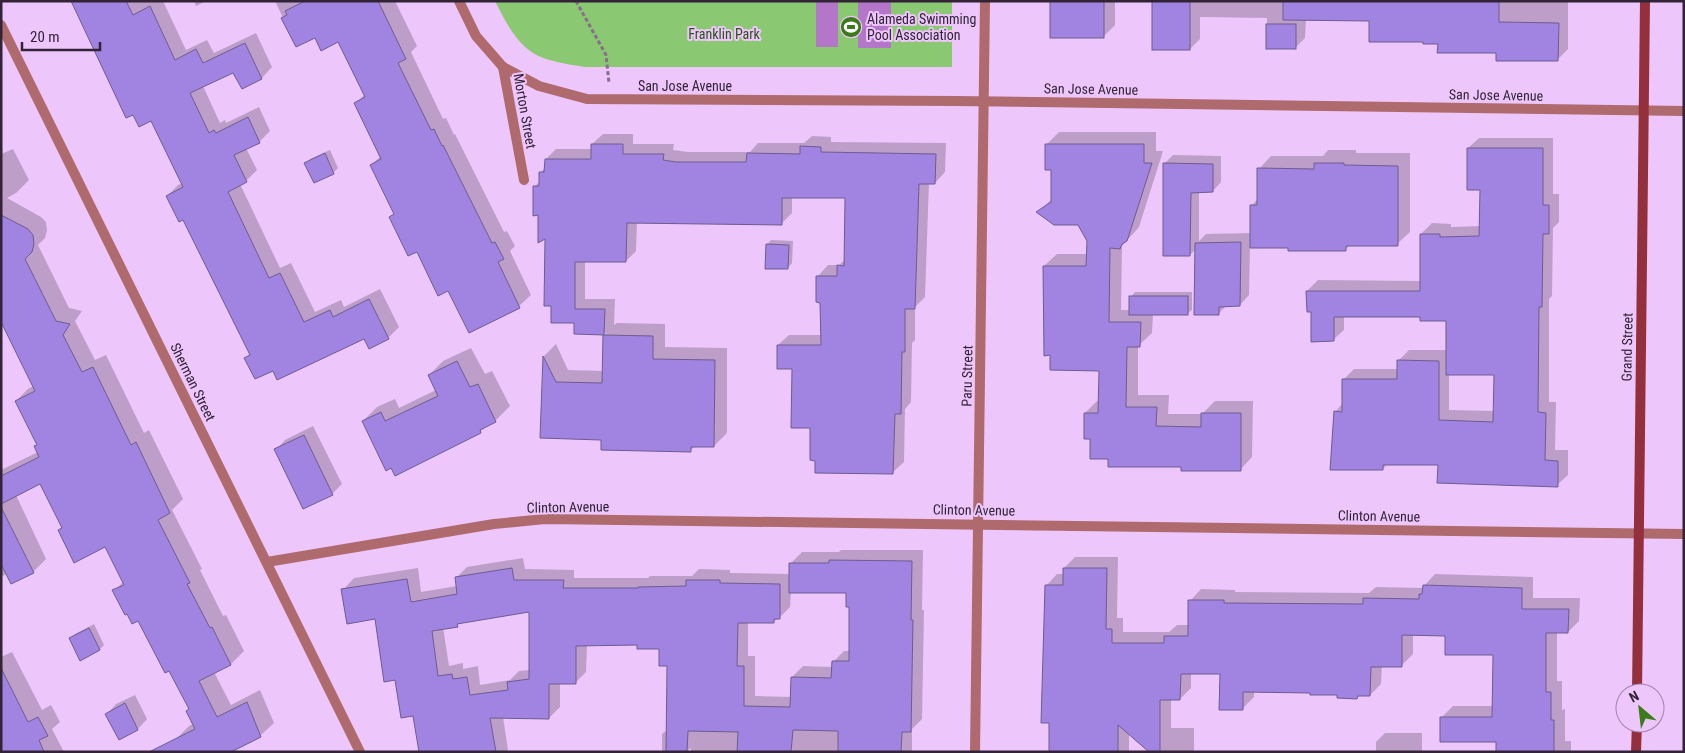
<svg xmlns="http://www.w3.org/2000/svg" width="1685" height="753" font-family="'Roboto Condensed',sans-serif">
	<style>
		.green { fill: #8bc872 }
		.water { fill: #b476c9 }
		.shadow { fill: #0003; fill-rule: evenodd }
		.building { fill: #a184e1; stroke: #6c5c91; fill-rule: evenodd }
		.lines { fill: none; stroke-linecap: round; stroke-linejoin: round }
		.path { stroke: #876d90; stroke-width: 3; stroke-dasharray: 4 2.5; stroke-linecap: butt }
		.street { stroke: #af6a6d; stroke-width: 10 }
		.secondary { stroke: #94303c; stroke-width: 10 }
		.labels { text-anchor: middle; stroke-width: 4; stroke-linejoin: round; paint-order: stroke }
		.poi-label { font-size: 14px; fill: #322337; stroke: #edc6fb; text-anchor: start }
		.park-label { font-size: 14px; fill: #2b5317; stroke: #edc6fb }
		.street-label { font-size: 14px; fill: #322337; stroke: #edc6fb }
	</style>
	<rect width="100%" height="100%" fill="#edc6fb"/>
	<path class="green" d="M495 1H952V67H585C568 64 542 61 529 50 514 39 503 17 495 1Z"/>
	<g class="water">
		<rect x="816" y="1" width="22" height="46"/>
		<rect x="858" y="1" width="33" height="47"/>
	</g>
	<g class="shadow">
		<polygon points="72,1 163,1 186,50 207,40 214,53 256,33 272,67 262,78 242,88 234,71 203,86 220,123 225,120 226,123 259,107 270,131 259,142 246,148 257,170 246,181 240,184 280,268 291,263 315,312 341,300 344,307 380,289 399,327 388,338 364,337 273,369 246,358 251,353 183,219 167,196 178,185 183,183 152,119"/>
		<polygon points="194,1 206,1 196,6"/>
		<polygon points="275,1 395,1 417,46 411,52 443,119 446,118 454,135 455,134 504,232 507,231 515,246 510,251 531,295 519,306 449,289 417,250 391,217 395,213 371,165 381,156 356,103 365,94 339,40 316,36 296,45"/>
		<polygon points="1052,1 1150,1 1115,2 1115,25 1104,36"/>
		<polygon points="1153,1 1568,1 1568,49 1558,59 1424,41 1370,20 1306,19 1305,38 1295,48 1267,48 1267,18 1200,17 1200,39 1190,49"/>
		<polygon points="1059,132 1156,132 1156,151 1163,151 1139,227 1122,246 1121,310 1131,310 1131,297 1135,292 1192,292 1192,310 1187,314 1153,314 1152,333 1138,346 1138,395 1169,395 1168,414 1202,414 1215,401 1253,401 1252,457 1240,470 1110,457 1091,438 1085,413 1097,401 1099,401 1100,369 1051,354 1044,266 1057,254 1088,254 1088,241 1079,224 1038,212 1052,199 1052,169 1047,144"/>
		<polygon points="603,134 633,134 633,144 674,144 673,150 688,152 750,152 758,143 804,143 812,136 831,137 831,142 946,143 945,172 935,183 929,182 925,297 915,307 915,340 912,343 911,402 905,409 904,462 893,472 812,427 794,368 778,345 789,335 822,335 821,301 818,276 828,265 839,265 846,259 847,197 792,197 792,213 781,224 637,221 636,251 626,261 585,261 585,299 615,299 614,325 617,323 665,324 665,347 727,348 727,433 714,446 695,446 691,450 603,438 542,437 544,356 556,344 568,370 604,371 604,336 606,333 575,333 575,321 546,237 535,186 540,181 540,173 546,167 546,159 556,149 592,149 592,144"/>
		<path d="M1479 138H1553V194H1559V222L1553 228 1552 296 1549 299V402H1556L1555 450H1568V475L1557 485 1439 464H1387L1383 469 1335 412 1343 403V380L1354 369H1398V361L1409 350H1447V320L1422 315 1344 316V330L1333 340 1312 311 1307 291 1318 280 1421 281V234L1432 223 1451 224V227L1481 226V188L1468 148ZM1449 373 1496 374 1495 411 1449 410Z"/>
		<polygon points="13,149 29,180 16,193 7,198 41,217 46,222 47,230 45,238 38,245 69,308 82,311 75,321 95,360 106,355 144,433 149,430 183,499 172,510 202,569 200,570 223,616 226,615 244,651 231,664 214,672 231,705 260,690 274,723 260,736 176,739 189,726 193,724 190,708 169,669 139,619 114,591 124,581 106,546 60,530 63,527 40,483 16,495 46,559 33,572 8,573 1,577 1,465 3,469 38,452 38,445 16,401 29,388 34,386 1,319 1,154"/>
		<polygon points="330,150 338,168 334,172 315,182 306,164 310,159"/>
		<polygon points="1328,150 1356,150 1356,153 1410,153 1410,232 1397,244 1350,245 1345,250 1250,246 1249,295 1240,305 1227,305 1218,314 1197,248 1190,255 1164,164 1173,155 1221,156 1221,182 1213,191 1199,191 1199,241 1206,234 1251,233 1251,206 1259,198 1259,169 1271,156 1323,156"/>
		<polygon points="771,240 793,241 792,263 788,268 767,245"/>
		<polygon points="471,348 485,374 492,371 510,406 496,420 487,425 480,432 363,421 377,407 395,399 399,408 436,390 429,375 443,361"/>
		<polygon points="313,426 342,484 332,494 276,450 285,440"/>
		<path d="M841 550H923L922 610H924L922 719 912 729V752H691V748L686 752H662V734L667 730 668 665 660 648 638 644H587L586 672 575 683H560V707L549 718 503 717 508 750 506 752H420L414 715 396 679 376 618 343 590 354 578 418 568 421 592 457 586 456 578 467 567 523 558 525 569 574 570V578H648L650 576H692L699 569 730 570V573L791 574V563L802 552H839ZM791 591 847 592 851 605 850 651H844L833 662V667L803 666 792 677V697L755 696V656H748V622H773L779 618 790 607ZM530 611V670L519 671 510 680 480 685 478 666 463 669V663L449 666 443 627 457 625 460 622Z"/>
		<polygon points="1075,557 1118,557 1117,618 1123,618 1123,632 1169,632 1177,625 1189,625 1190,601 1201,589 1235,590 1235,592 1369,593 1376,587 1424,588 1424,586 1435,574 1533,577 1533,598 1580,598 1579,621 1568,632 1557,632 1557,681 1562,681 1562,710 1565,709 1565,741 1571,741 1571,752 1497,752 1497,740 1442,717 1453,706 1493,706 1494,654 1446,634 1413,634 1413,654 1401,666 1382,665 1381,684 1370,695 1360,695 1357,697 1338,694 1311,692 1254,691 1254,697 1242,709 1221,673 1191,673 1191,688 1180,699 1171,699 1171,728 1194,728 1194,752 1151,752 1129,733 1129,752 1050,752 1046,586 1057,574 1064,574 1064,568"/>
		<polygon points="94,624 104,645 100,649 71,638 75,634"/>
		<polygon points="12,652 42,710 51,705 60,722 52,729 64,752 1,752 1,657"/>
		<polygon points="135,695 147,719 138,729 119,738 107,714 116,704"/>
		<polygon points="1385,733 1422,733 1422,752 1376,752 1376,742"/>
	</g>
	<g class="building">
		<polygon points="71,1 126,1 133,15 150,6 175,60 196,49 203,63 245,43 262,79 242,89 233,73 190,93 209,133 214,130 216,133 248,117 260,143 234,155 247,182 228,192 269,278 280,273 304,322 330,310 333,317 369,299 389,339 369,349 364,339 277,380 273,371 255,379 244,358 250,355 183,220 179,222 166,196 183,187 151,121 139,127 133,115 126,118"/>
		<polygon points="305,1 378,1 406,59 398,63 431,130 434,129 442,146 443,145 492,243 495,242 504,259 498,262 520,308 469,333 448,291 438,296 417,252 408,256 389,217 394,214 370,165 381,159 354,103 365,97 338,42 321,51 315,38 296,47 281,18 287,15 285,11"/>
		<rect x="1050" y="1" width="54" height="37"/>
		<rect x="1152" y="1" width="38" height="49"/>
		<polygon points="1283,1 1499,1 1499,22 1559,23 1558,61 1496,61 1496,53 1437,53 1438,44 1423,44 1423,42 1369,42 1369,21 1283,20"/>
		<rect x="1266" y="24" width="30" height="25"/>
		<polygon points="591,144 623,144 623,154 664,154 663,160 676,162 746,162 747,153 800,154 800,146 821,147 821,152 936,154 935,184 919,184 915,309 905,309 905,352 902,352 901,414 895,414 893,474 815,473 815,461 810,460 810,428 791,428 792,369 777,369 777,345 821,345 820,303 816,302 816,276 837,276 837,265 844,266 845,198 782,198 782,225 627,223 626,262 575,262 575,309 605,309 604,335 574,334 574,323 551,323 551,306 544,306 545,239 538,243 538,215 533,216 533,186 539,186 539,172 544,172 545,159 591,159"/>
		<polygon points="1045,144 1144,144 1144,163 1152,163 1127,241 1122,244 1120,249 1110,248 1109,322 1141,322 1140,347 1127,347 1126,407 1157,407 1156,426 1201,427 1201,413 1241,413 1241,471 1181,471 1181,467 1108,467 1108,459 1090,459 1090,439 1084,439 1084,413 1098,413 1099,371 1050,370 1050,355 1044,356 1043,266 1086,266 1087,241 1078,225 1054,225 1036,212 1051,202 1051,170 1045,170"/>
		<polygon points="1467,148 1543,148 1543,205 1549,205 1549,234 1543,234 1542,307 1539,307 1538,412 1546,413 1545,460 1558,461 1558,487 1437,483 1438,465 1383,465 1383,470 1330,470 1334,411 1342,412 1342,379 1397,379 1397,360 1439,361 1439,420 1493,422 1494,375 1446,375 1446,321 1420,321 1420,317 1334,317 1334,341 1311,342 1311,312 1307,312 1306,291 1420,291 1420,234 1440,234 1440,237 1479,236 1480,190 1467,190"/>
		<polygon points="325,153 334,174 314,183 304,163"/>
		<polygon points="1163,163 1213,164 1213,192 1191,193 1190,256 1163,256"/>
		<polygon points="1314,163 1344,163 1344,165 1398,166 1398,246 1346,246 1346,251 1288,251 1288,248 1250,248 1250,205 1257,205 1257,168 1314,169"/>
		<polygon points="1,215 28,229 33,235 34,244 32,252 25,259 56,321 70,324 63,335 82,372 93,367 131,445 136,442 170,513 158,520 190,583 187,584 210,628 212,627 231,665 199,681 217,717 247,702 261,737 231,752 149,752 195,729 186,711 189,709 169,671 165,673 138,621 132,624 127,614 125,615 112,590 124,585 105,547 74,563 58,530 62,528 40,484 1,504 1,476 39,457 34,446 37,445 15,401 35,391 1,322"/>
		<polygon points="1241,242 1240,306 1219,307 1219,315 1194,315 1195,243"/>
		<polygon points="766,244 789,245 788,269 765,269"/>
		<rect x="1129" y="296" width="59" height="19"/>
		<polygon points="603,335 653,336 653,359 715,360 714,447 691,447 691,452 601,450 601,440 540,438 543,356 556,382 602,383"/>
		<polygon points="457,361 470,387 478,384 496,422 480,430 481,433 395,476 391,468 386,471 362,421 381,412 385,421 438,396 428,375"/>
		<polygon points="304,435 333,495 303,509 274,449"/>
		<polygon points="1,507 34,573 11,584 1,564"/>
		<path d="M829 560 912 561 911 620H913L911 732H902L901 752H838V731L793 730 791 752H737L738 732 688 731 687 752H666L667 666H659V649H637V645L576 646V684H549V719L490 718 496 752H419L413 716 401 718 395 680 384 682 375 619 347 624 341 589 407 579 411 602 457 594 455 577 512 568 514 580H564L563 588H638V587L686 586V580H720V583L780 584V619H774V623H738L737 666H744V706L790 707 791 677 831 678 832 661H849V607H846V593H789V563H829ZM529 612V679L507 682 508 690 470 695 467 677 453 679 452 674 438 676 432 631 458 627 457 624Z"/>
		<polygon points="1063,568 1107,568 1106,629 1112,629 1112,643 1164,643 1164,636 1188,636 1188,600 1224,600 1224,603 1363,604 1363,598 1419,599 1419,594 1422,594 1423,585 1522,588 1522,609 1569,609 1568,633 1546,633 1546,692 1551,692 1551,720 1554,720 1554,752 1496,752 1496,742 1440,742 1440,717 1492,717 1493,655 1445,655 1445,636 1402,635 1402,667 1371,667 1370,696 1358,696 1357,699 1337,698 1337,695 1310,695 1310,693 1243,692 1243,710 1219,710 1220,674 1181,674 1180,700 1160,700 1160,752 1149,752 1118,725 1118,752 1049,752 1049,723 1041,723 1045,585 1063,585"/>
		<polygon points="89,628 100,650 80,661 69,638"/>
		<polygon points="1,668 28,722 38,717 48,736 39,740 44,752 1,752"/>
		<polygon points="125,703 138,730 119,740 105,714"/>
	</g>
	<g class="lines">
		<polyline class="path" points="576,1 606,55 609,83"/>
		<g class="street">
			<polyline points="459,1 476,36 503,67 524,180"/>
			<polyline points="1,25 360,752"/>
			<polyline points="503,67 539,86 587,99 955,101 1684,111"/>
			<polyline points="267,562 494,524 545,519 1684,534"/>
			<polyline points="975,752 985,1"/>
		</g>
		<g class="secondary">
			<polyline points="1637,693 1645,1"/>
			<polyline points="1636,752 1637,723"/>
		</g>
	</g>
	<defs>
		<g id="stadium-disc" transform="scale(1.125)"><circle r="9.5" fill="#3c7b19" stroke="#edc6fb"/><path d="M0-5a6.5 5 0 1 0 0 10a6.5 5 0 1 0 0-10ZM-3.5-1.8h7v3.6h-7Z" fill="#fff"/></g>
	</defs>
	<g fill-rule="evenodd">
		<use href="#stadium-disc" x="851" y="27"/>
	</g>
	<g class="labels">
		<g class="poi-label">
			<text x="867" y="24">Alameda Swimming<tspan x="867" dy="16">Pool Association</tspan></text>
		</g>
		<g class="park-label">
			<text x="724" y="39">Franklin Park</text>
		</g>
		<g class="street-label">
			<text x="685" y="91">San Jose Avenue</text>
			<text transform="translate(1091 89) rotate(1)" y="5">San Jose Avenue</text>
			<text transform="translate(1496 95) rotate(1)" y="5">San Jose Avenue</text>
			<text transform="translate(525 111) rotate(80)" y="5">Morton Street</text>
			<text transform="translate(1627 347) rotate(-89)" y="5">Grand Street</text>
			<text transform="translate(967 376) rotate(-89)" y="5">Paru Street</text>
			<text transform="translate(193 382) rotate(64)" y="5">Sherman Street</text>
			<text transform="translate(568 507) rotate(-1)" y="5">Clinton Avenue</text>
			<text transform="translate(974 510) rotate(1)" y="5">Clinton Avenue</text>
			<text transform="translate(1379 516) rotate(1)" y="5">Clinton Avenue</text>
		</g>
	</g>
	<rect width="1685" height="753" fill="none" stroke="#322337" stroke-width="5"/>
	<g transform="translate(1640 708) rotate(332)"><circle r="24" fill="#edc6fb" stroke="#a285ad"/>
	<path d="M0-4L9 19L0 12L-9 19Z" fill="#3c7b19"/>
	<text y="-8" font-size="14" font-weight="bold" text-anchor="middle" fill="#322337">N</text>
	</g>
	<path d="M22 42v8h78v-8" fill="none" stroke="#322337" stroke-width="2.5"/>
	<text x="30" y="42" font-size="15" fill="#322337" stroke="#edc6fb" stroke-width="4" paint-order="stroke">20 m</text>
</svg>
